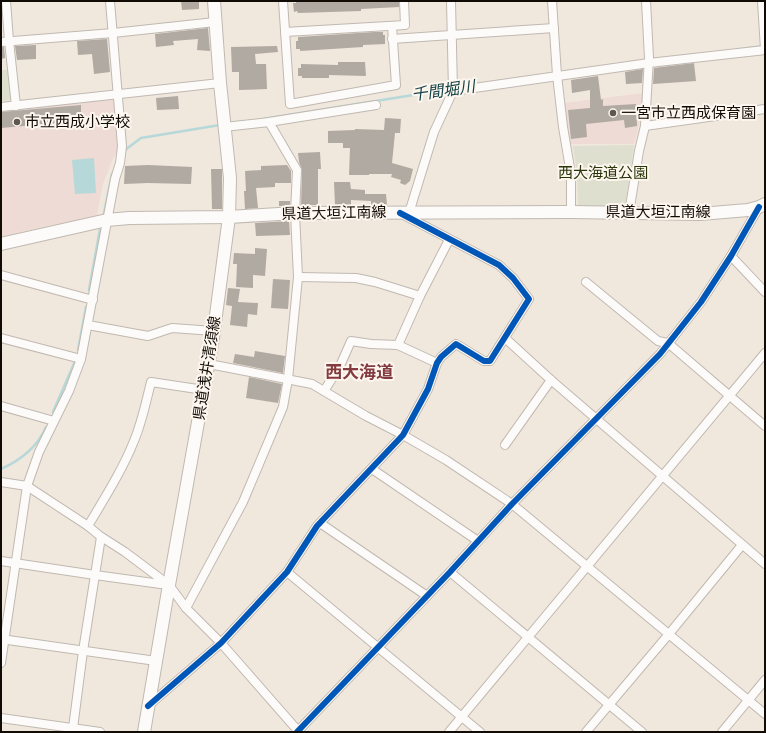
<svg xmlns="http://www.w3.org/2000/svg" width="766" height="733" font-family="Commissioner,'Noto Sans JP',sans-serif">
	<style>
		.education { fill: #eedbd5 }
		.green { fill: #dedfce }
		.water { fill: #b7d8d9 }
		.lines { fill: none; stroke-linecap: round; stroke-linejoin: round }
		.stream { stroke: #b7d8d9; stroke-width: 2.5 }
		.building { fill: #b1aaa2 }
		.street-casing { stroke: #c0b9b1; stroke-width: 10 }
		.secondary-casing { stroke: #c0b9b1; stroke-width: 14 }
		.street { stroke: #fdfbfa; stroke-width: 8 }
		.secondary { stroke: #fdfbfa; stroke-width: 12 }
		.cycleway-casing { stroke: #fdf6ef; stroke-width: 8 }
		.cycleway { stroke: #0057b8; stroke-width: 6 }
		.poi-dot { fill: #5f5851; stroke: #fdf6ef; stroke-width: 1.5 }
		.labels { text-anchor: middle; stroke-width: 4; stroke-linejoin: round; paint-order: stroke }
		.poi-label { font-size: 15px; fill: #110b06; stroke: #fdf6ef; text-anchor: start }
		.park-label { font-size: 15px; fill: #29360b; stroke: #fdf6ef }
		.street-label { font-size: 15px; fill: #110b06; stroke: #fdf6ef }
		.water-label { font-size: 16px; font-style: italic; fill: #134246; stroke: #fdf6ef }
		.quarter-label { font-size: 17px; font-weight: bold; fill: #833b40; stroke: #fdf6ef }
	</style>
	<rect width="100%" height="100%" fill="#f0e7dd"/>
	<g class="education">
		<polygon points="644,93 639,125 634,144 569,144 564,103"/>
		<polygon points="115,98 120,145 111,163 103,184 96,219 47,226 1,237 1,110"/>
	</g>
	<g class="green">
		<polygon points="1,70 9,70 11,100 1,101"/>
		<polygon points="634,145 625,207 578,206 577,173 573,146"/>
	</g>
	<polygon class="water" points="94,158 96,193 75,194 72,160"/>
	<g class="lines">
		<g class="stream">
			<polyline points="742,49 763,46"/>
			<polyline points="263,119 451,89"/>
			<polyline points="125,150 141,138 220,125"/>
			<polyline points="104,213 112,174"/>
			<polyline points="89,290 100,229"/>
			<polyline points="78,350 86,307"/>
			<polyline points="53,412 76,359"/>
			<path d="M1 469C21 460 37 448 46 427"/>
		</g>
	</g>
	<g class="building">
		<polygon points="181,1 199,1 199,9 182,10"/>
		<polygon points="296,1 399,1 399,7 361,9 361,11 298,13 297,11 294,12 293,3 296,3"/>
		<polygon points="208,28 210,51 197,50 198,39 173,41 174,45 156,47 155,34"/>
		<polygon points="374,32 383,32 383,35 385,35 385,44 363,45 363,47 300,51 300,49 296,49 296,41 298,41 298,37"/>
		<polygon points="107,39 110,72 94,74 92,54 78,55 77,41"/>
		<polygon points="36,45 36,59 17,60 15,46"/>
		<polygon points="277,46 278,52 255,54 256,64 266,64 267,89 239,90 239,72 232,72 231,47"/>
		<polygon points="1,47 4,47 5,58 1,59"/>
		<polygon points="338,62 365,62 366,76 329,75 329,78 302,78 302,76 298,76 298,68 301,68 301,64 338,65"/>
		<polygon points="694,63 696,81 653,84 654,68"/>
		<polygon points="643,69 642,83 626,84 625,72"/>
		<polygon points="598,76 601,100 603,99 603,106 636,104 637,126 625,128 624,120 586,124 587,137 571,139 568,110 590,108 590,90 572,93 571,80"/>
		<polygon points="178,96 179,109 157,110 156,98"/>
		<polygon points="81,105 81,121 1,128 1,112"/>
		<polygon points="385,118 401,119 400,133 395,133 392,163 413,169 410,181 405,185 400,183 401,180 391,177 392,174 369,174 369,175 349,175 350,148 343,148 343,143 328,143 328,131 355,130 355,129 384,130"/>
		<polygon points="320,152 321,169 318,169 318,205 301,205 302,170 299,162 298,153"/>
		<polygon points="148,165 192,167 191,184 148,183 124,184 125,166"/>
		<polygon points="287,165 291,171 291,183 275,183 275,187 256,188 258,208 245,209 244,191 246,191 245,171 261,170 261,166"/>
		<polygon points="211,169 222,169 222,209 212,209"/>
		<polygon points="334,182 350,182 351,189 365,190 365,194 386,194 387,205 371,205 371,201 351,200 351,205 335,205"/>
		<rect x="279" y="201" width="11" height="5"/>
		<polygon points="289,221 290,235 256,236 255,223"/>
		<polygon points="255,248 267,249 265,276 253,275 253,288 236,287 237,264 233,264 234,253 255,254"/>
		<polygon points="273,279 290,280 288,309 271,308"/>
		<polygon points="228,288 240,289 238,302 258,303 257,315 248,314 247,327 230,325 232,306 226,305"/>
		<polygon points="255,351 285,356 283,373 233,363 235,354 254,357"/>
		<polygon points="249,377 282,384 278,403 246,398"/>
	</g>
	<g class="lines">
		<g class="street-casing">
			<g id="street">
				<polyline points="6,1 9,41 16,106"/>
				<polyline points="283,1 290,104 396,85 392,26"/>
				<polyline points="552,1 557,75 563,127 571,174 571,212"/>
				<polyline points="285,32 405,25 404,1"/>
				<polyline points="392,39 554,28"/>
				<polyline points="1,42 113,33 215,22"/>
				<polyline points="453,91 649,63 765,50 762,1"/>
				<polyline points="1,107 220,83"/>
				<polyline points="645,126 765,109"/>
				<polyline points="224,127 269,122 376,105"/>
				<polyline points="409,213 434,132 453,91 451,1"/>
				<polyline points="629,213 639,151 645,126 649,58 646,1"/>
				<polyline points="731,256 765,292"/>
				<polyline points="1,275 93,300"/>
				<polyline points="298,277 356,278 375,282 420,296"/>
				<polyline points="586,282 658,341 668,343 765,426"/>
				<polyline points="88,325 148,336 172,328 214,331"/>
				<polyline points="1,338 81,359"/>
				<polyline points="505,338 551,380 765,564"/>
				<polyline points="398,345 420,296 449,240"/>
				<polyline points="209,364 312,384 366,416 403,435 446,460 512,504 765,714"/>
				<polyline points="324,391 340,366 351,341 371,344 398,345 437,363"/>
				<polyline points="1,406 54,421"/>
				<polyline points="505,445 551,380"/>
				<polyline points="372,469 478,541"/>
				<polyline points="1,482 27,486 88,526 100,536 125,552 169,585 186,608 221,643 299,732"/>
				<polyline points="320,523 427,596"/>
				<path d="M88 526C104 499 122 471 134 441 142 422 146 402 151 382L204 390"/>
				<polyline points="1,561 95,575 168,585"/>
				<polyline points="287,572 480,732"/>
				<polyline points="450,572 642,732"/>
				<polyline points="186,608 243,502 283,407 288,379 298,277 295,213 297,170 269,122"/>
				<polyline points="1,639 156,661"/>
				<polyline points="1,663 27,486 39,452 69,391 81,359 115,179 120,163 122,146 110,1"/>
				<polyline points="148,706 221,643 287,572 317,526 403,435 428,389 437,363 441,357 456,344 484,361 490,361 529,299 513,278 499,265 402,214"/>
				<polyline points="1,718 100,732"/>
				<polyline points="73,728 83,651 101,537"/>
				<polyline points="297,732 450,572 512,504 660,354 701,302 731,256 759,207"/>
				<polyline points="449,732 765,353"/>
				<polyline points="586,732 669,634 742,545"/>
				<polyline points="722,732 765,680"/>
			</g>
		</g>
		<g class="secondary-casing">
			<g id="secondary">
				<polyline points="1,244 107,220 129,218 229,217 295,213 571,212 700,214 748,210 759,207 765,204"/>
				<polyline points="144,732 169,585 213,338 229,217 230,178 220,83 214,1"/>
			</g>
		</g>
		<use href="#street" class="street"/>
		<use href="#secondary" class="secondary"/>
		<g class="cycleway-casing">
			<g id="cycleway">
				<polyline points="148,706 221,643 287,572 317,526 403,435 428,389 437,363 441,357 456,344 484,361 490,361 529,299 513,278 499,265 400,213"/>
				<polyline points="297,732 450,572 512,504 660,354 701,302 731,256 759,207"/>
			</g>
		</g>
		<use href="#cycleway" class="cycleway"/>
	</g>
	<g class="poi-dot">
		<circle cx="613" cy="113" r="4"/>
		<circle cx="17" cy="122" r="4"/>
	</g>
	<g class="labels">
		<g class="poi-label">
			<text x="621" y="118">一宮市立西成保育園</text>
			<text x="25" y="127">市立西成小学校</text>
		</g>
		<g class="park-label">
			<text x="603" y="178">西大海道公園</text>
		</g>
		<g class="street-label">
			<text x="658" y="217">県道大垣江南線</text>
			<text transform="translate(334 213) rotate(-1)" y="5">県道大垣江南線</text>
			<text transform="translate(207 368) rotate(-81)" y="5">県道浅井清須線</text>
		</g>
		<g class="water-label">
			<text transform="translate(443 90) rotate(-8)" y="6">千間堀川</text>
		</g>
		<g class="quarter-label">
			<text x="359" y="378">西大海道</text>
		</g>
	</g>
	<rect width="766" height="733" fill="none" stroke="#110b06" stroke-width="4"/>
</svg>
